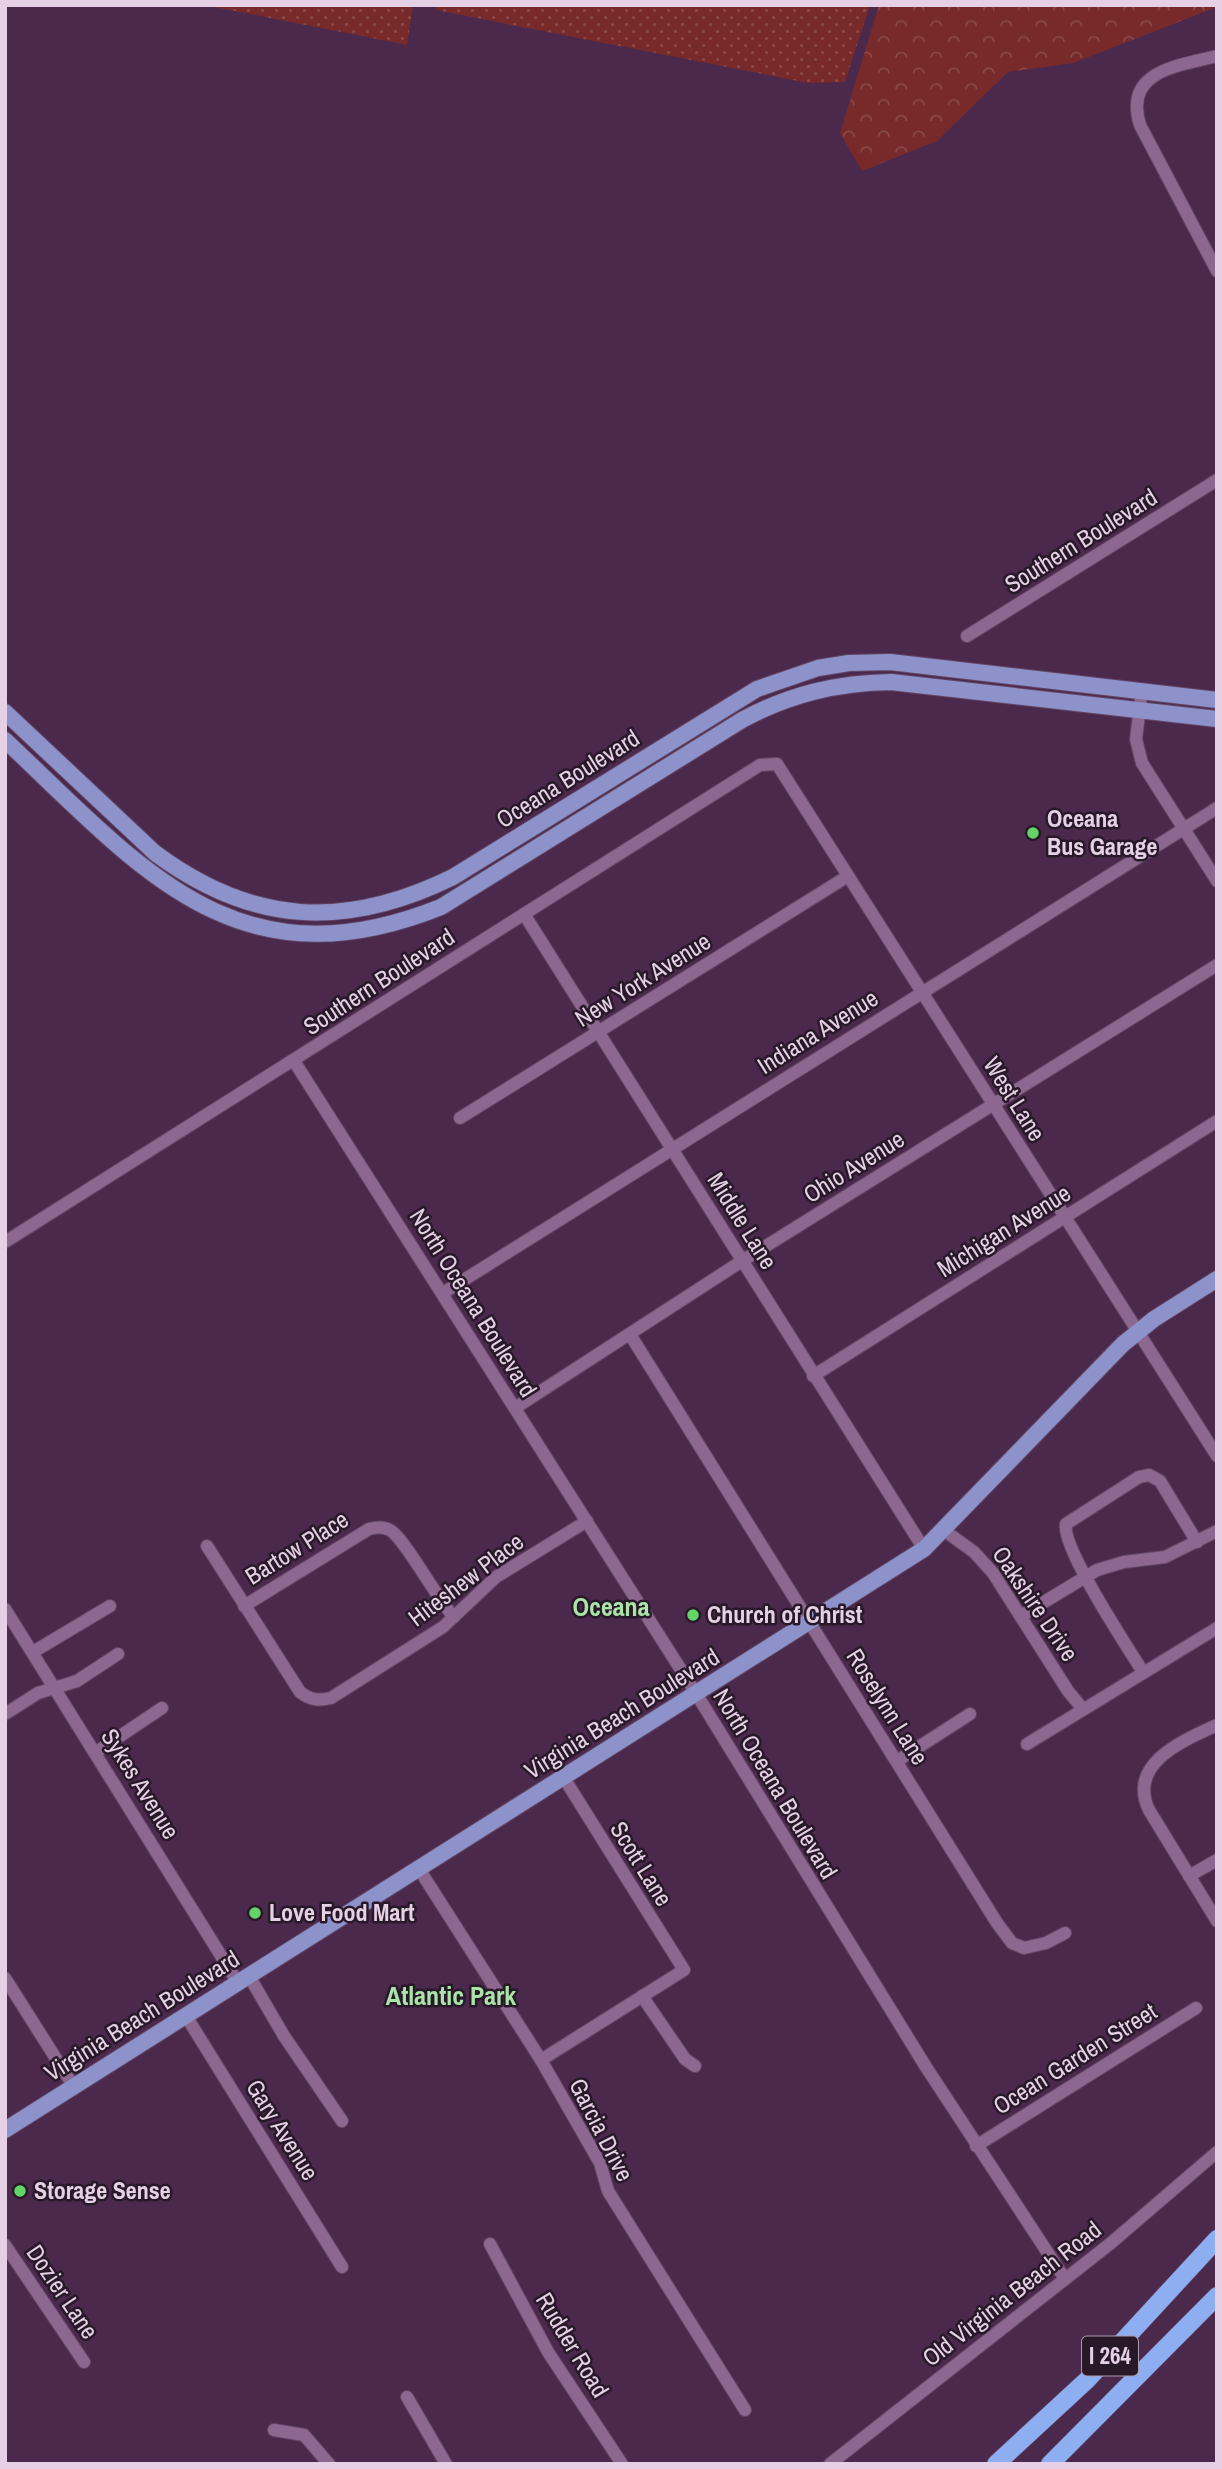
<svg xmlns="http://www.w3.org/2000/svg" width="1222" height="2469" font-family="'Archivo Narrow',sans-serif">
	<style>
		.grass { fill: url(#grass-dots) }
		.forest { fill: url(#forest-crowns) }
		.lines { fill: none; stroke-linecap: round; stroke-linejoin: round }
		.minor-casing { stroke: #634664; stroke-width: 14 }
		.major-casing { stroke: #634664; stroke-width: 18 }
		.highway-casing { stroke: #634664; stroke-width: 19 }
		.minor { stroke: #8c678f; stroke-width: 12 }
		.major { stroke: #8d92ca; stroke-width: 16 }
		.highway { stroke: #8daef1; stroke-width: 18 }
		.poi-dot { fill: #64d468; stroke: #281929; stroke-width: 2.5 }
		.labels { text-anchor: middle; stroke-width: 5; stroke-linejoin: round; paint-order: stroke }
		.shield { fill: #281929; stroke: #ac99ad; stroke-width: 2 }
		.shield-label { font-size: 23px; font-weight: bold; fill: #e5d0e6 }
		.street-label { font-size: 24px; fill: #e5d0e6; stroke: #281929 }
		.poi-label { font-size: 24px; font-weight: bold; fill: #e5d0e6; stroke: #281929; text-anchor: start }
		.neighbourhood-label { font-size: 26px; font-weight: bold; fill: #aae4a9; stroke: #281929 }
	</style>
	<defs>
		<pattern id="grass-dots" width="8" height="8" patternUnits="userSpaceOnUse" patternTransform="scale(1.75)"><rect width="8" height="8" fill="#772a29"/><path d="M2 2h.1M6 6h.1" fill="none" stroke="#8a4848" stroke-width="1.8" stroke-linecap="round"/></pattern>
		<pattern id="forest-crowns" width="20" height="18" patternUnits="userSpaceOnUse" patternTransform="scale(1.75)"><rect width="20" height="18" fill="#772a29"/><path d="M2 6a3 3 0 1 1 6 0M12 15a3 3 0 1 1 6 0" fill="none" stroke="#8a4848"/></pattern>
	</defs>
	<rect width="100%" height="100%" fill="#4a294d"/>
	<g class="grass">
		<polygon points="204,5 413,5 407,45"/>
		<polygon points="437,5 870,5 845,82 808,83 436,10"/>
	</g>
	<polygon class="forest" points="879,5 1217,5 1217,7 1073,63 1008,72 937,141 862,171 840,133"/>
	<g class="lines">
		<g class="minor-casing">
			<g id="minor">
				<path d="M1217 56C1179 66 1123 70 1140 125L1217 271"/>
				<polyline points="967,636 1217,480"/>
				<polyline points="1142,690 1136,739 1142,763 1217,881"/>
				<polyline points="524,914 924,1549"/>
				<polyline points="294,1061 697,1695 926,2067 1065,2279"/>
				<polyline points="460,1118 848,876"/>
				<polyline points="5,1242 760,765 777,764 1217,1456"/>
				<polyline points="443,1293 1217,808"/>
				<polyline points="631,1336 997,1923 1012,1943 1024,1948 1046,1943 1065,1933"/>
				<polyline points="813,1376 1217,1121"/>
				<polyline points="515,1408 742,1261 1217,965"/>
				<polyline points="945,1531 974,1552 993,1573 1068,1691 1082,1708"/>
				<path d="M207 1546 300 1692C310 1700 319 1701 331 1698L443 1627 496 1577 587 1521"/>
				<path d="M244 1606 369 1529C376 1527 383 1526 390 1530 406 1540 436 1598 454 1617"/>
				<polyline points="5,1609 238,1983"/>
				<polyline points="1021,1616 1097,1570 1124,1562 1165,1557 1217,1531"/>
				<polyline points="33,1652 110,1606"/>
				<path d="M1143 1672C1128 1648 1061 1547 1066 1524L1139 1477 1149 1475 1160 1481 1197 1542"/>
				<polyline points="5,1714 38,1693 77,1681 118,1654"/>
				<path d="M1217 1725C1182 1741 1127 1764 1149 1810L1217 1921"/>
				<polyline points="1027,1744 1217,1628"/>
				<polyline points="95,1753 162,1708"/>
				<polyline points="897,1761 970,1714"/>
				<polyline points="419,1869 541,2060 600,2163 608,2191 745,2410"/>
				<polyline points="1189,1876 1217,1860"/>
				<polyline points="249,1976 284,2036 342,2121"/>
				<polyline points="5,1978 74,2087"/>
				<polyline points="642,1996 685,2059 695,2066"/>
				<polyline points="186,2016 342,2267"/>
				<polyline points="541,2060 684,1970 564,1778"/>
				<polyline points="976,2146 1196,2008"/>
				<polyline points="490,2244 548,2352 622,2464"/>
				<polyline points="5,2245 84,2362"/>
				<polyline points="407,2397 446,2464"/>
				<polyline points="274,2430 304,2435 329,2464"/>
				<polyline points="830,2464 1111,2243 1217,2152"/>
			</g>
		</g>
		<g class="major-casing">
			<g id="major">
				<path d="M5 712 155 853C252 925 345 930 453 877L757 689 818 668 849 663 890 662 1217 700"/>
				<path d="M5 740C141 868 236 989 441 907L742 720C790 694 837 683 891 682L1217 719"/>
				<polyline points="5,2130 924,1549 1123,1344 1154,1319 1217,1279"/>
			</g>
		</g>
		<g class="highway-casing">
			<g id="highway">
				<polyline points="996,2464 1087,2380 1217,2239"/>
				<polyline points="1050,2464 1217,2296"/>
			</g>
		</g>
		<use href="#minor" class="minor"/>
		<use href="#major" class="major"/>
		<use href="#highway" class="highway"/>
	</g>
	<g class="poi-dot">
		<circle cx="1033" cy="833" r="7"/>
		<circle cx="693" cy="1615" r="7"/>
		<circle cx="255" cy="1913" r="7"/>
		<circle cx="20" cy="2191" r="7"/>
	</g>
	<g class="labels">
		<rect class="shield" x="1082" y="2336.5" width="56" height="39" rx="5"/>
		<g class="shield-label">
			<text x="1110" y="2364">I 264</text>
		</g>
		<g class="street-label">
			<text transform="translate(1081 541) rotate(-32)" y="8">Southern Boulevard</text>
			<text transform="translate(568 779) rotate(-32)" y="8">Oceana Boulevard</text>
			<text transform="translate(643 980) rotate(-32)" y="8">New York Avenue</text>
			<text transform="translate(379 982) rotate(-33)" y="8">Southern Boulevard</text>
			<text transform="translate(818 1032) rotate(-32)" y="8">Indiana Avenue</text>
			<text transform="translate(1014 1099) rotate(58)" y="8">West Lane</text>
			<text transform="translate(854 1167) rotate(-32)" y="8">Ohio Avenue</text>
			<text transform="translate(742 1221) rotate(58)" y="8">Middle Lane</text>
			<text transform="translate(1004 1231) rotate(-32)" y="8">Michigan Avenue</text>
			<text transform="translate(473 1303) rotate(58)" y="8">North Oceana Boulevard</text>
			<text transform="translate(297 1548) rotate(-32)" y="8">Bartow Place</text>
			<text transform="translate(466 1580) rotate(-37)" y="8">Hiteshew Place</text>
			<text transform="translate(1035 1604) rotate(56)" y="8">Oakshire Drive</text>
			<text transform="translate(887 1707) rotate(58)" y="8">Roselynn Lane</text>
			<text transform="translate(622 1714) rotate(-32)" y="8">Virginia Beach Boulevard</text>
			<text transform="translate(140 1784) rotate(58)" y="8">Sykes Avenue</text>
			<text transform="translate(775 1784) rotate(59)" y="8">North Oceana Boulevard</text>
			<text transform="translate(641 1864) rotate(58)" y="8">Scott Lane</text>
			<text transform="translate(142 2016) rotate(-32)" y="8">Virginia Beach Boulevard</text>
			<text transform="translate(1075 2059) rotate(-32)" y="8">Ocean Garden Street</text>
			<text transform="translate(282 2130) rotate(58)" y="8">Gary Avenue</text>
			<text transform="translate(601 2130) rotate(63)" y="8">Garcia Drive</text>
			<text transform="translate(62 2292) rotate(56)" y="8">Dozier Lane</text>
			<text transform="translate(1012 2294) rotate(-38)" y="8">Old Virginia Beach Road</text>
			<text transform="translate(572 2345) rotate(59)" y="8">Rudder Road</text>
		</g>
		<g class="poi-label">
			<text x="1047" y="827">Oceana<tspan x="1047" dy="28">Bus Garage</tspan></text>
			<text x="707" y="1623">Church of Christ</text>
			<text x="269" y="1921">Love Food Mart</text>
			<text x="34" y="2199">Storage Sense</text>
		</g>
		<g class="neighbourhood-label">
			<text x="611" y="1616">Oceana</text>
			<text x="451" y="2005">Atlantic Park</text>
		</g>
	</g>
	<rect width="1222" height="2469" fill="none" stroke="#e5d0e6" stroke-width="14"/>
</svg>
